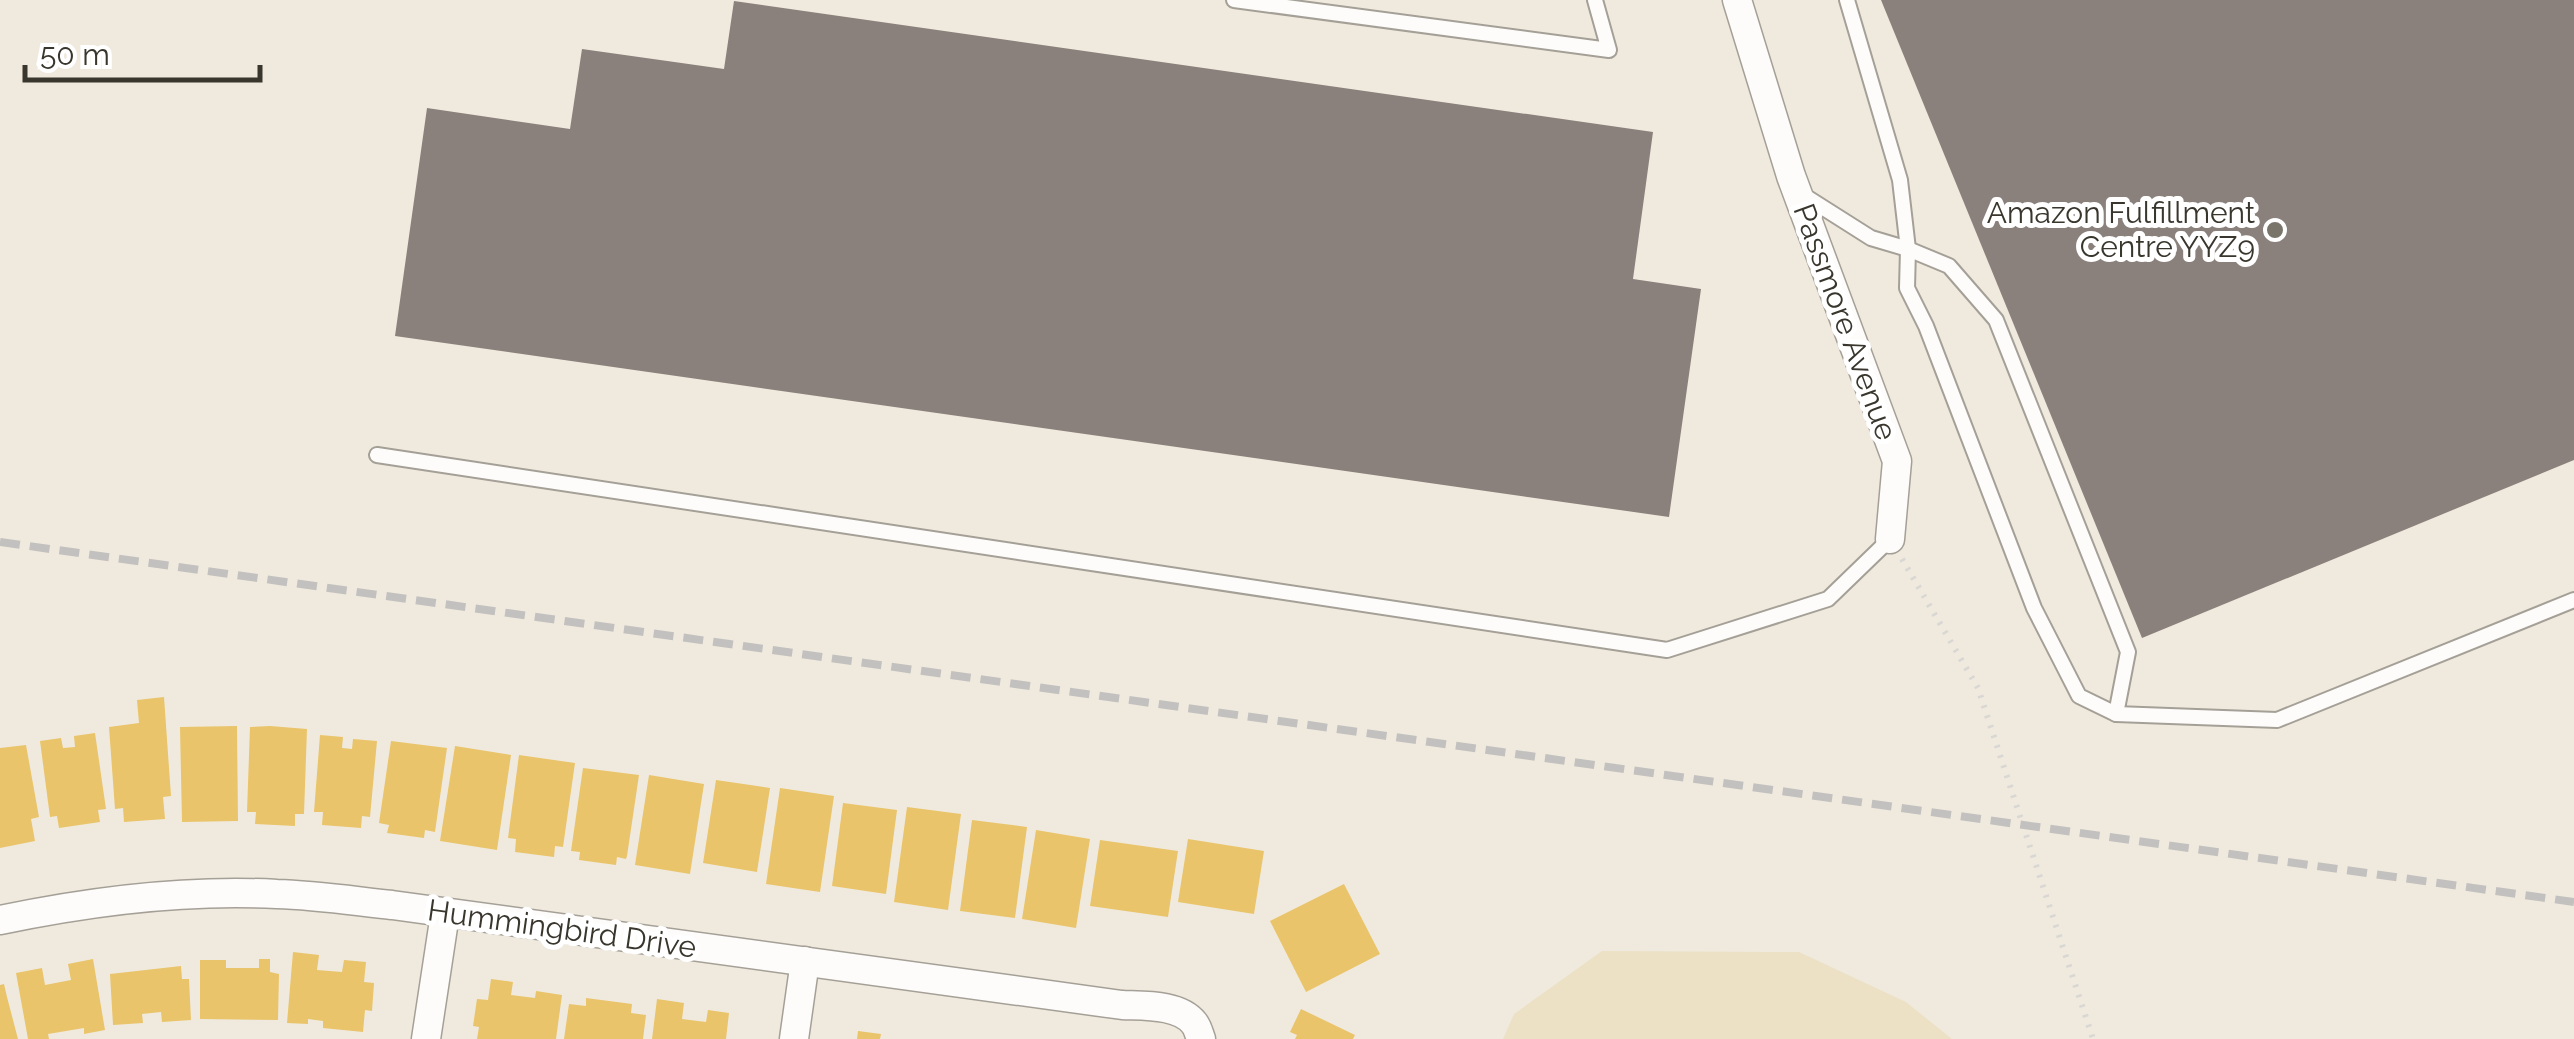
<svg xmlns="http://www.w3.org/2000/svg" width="2574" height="1039" font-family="Raleway,sans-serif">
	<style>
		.green { fill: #ece1c5 }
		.homes { fill: #e9c46a }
		.industry { fill: #8a817c }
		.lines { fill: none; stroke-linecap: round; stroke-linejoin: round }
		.service-casing { stroke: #a5a097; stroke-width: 18 }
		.minor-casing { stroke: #a5a097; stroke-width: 31 }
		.path { stroke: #d9d7d4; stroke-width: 6; stroke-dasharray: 2.5 8; stroke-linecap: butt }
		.service { stroke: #fdfcfa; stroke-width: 14 }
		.minor { stroke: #fdfcfa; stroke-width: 28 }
		.rail { stroke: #c3c1bf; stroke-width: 8; stroke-dasharray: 20 10; stroke-linecap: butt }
		.poi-dot { fill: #79756b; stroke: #fff; stroke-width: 4 }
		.labels { text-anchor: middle; stroke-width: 10; stroke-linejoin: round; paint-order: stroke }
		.poi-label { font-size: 30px; fill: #39362d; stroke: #fff; text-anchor: end }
		.street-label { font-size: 30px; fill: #39362d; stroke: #fff }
	</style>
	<rect width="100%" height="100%" fill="#f0eade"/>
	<polygon class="green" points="1602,951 1799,952 1906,1002 1952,1039 1503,1039 1514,1014"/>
	<g class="homes">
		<polygon points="164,697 171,796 163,797 165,819 124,822 123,808 115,809 109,727 139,723 137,700"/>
		<polygon points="237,726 238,821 182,822 180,727"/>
		<polygon points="270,726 307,729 304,814 295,814 295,826 255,824 256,812 247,812 250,727"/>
		<polygon points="95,733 106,809 98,810 100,822 59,828 57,816 50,817 40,741 61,738 63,748 75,747 74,736"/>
		<polygon points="320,735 343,737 342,748 352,749 353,739 377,741 370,817 362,816 361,828 322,825 323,812 314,812"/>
		<polygon points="391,741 447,748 435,832 425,830 424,838 387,833 389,825 379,823"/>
		<polygon points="26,745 39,817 31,819 35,841 0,848 0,748"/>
		<polygon points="455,746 511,755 497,850 440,841"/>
		<polygon points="519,755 575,763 563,847 555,846 554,857 515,852 516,839 508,838"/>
		<polygon points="583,768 639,775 627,856 626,859 617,857 616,865 579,860 580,852 571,851"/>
		<polygon points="649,775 704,784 690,874 635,865"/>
		<polygon points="716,780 770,788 757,872 703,863"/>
		<polygon points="780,788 834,796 820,892 766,884"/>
		<polygon points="843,803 897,810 886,894 832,886"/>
		<polygon points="907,807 961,814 948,910 894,902"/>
		<polygon points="972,820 1027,827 1015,918 960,911"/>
		<polygon points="1036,830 1090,839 1076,928 1022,919"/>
		<polygon points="1188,839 1264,851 1254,914 1178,902"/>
		<polygon points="1100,840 1178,851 1168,917 1090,906"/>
		<polygon points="1344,884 1380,954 1306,992 1270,921"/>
		<polygon points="293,952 319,955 317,970 342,972 344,960 366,962 364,982 374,983 372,1011 365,1010 363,1032 323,1028 323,1021 308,1019 308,1024 287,1023"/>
		<polygon points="93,959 105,1030 84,1034 84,1028 48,1034 49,1039 28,1039 16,973 42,968 45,985 71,980 68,964"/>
		<polygon points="259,959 270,959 270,972 279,974 278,1020 200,1019 200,960 226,960 226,968 259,968"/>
		<polygon points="181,966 182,979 189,979 191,1020 162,1022 161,1012 142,1014 143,1023 113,1025 110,974"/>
		<polygon points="491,979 513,982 511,995 535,998 536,991 562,995 556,1039 477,1039 479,1027 473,1026 477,999 488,1000"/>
		<polygon points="4,984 7,997 18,1039 0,1039 0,985"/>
		<polygon points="586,998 632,1004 631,1013 646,1015 643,1039 564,1039 569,1004 586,1006"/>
		<polygon points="657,999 684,1003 682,1019 706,1022 708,1010 729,1013 726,1039 652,1039"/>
		<polygon points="1301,1009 1355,1035 1353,1039 1295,1039 1297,1035 1290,1032"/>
		<polygon points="858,1031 881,1034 880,1039 857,1039"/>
	</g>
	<g class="industry">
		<polygon points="1881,0 2574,0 2574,460 2142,638"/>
		<polygon points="734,1 1653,132 1633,279 1701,289 1669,517 395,336 427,108 570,129 582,49 724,69"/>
	</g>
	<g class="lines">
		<g class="service-casing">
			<g id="service">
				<polyline points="1234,0 1609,50 1595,0"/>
				<polyline points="1847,0 1900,180 1908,249 1907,288 1926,326 2034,608 2079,696 2116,714 2277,720 2574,600"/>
				<polyline points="1800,193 1871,238 1908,249 1949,266 1996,320 2128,652 2116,714"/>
				<polyline points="377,455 1667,650 1828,599 1890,539"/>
			</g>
		</g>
		<g class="minor-casing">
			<g id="minor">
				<polyline points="1737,0 1791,176 1897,461 1890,539"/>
				<path d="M0 920C91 901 184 889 277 894 315 895 354 901 392 905L1122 1005C1144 1006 1179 1004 1194 1023 1198 1028 1199 1034 1201 1039"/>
				<polyline points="426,1039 445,914"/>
				<polyline points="794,1039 805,961"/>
			</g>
		</g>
		<polyline class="path" points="1902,559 1978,688 2093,1039"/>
		<use href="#service" class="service"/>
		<use href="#minor" class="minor"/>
		<polyline class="rail" points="0,542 2574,902"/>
	</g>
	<circle class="poi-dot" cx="2275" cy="230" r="10"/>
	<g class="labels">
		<g class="poi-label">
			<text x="2255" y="223">Amazon Fulfillment<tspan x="2255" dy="34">Centre YYZ9</tspan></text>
		</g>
		<g class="street-label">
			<text transform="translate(1845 322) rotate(70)" y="10">Passmore Avenue</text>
			<text transform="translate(562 929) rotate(8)" y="10">Hummingbird Drive</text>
		</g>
	</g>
	<path d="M25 65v15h235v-15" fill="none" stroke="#39362d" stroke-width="5"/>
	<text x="40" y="65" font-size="30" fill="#39362d" stroke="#ffffff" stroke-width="8" paint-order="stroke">50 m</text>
</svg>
